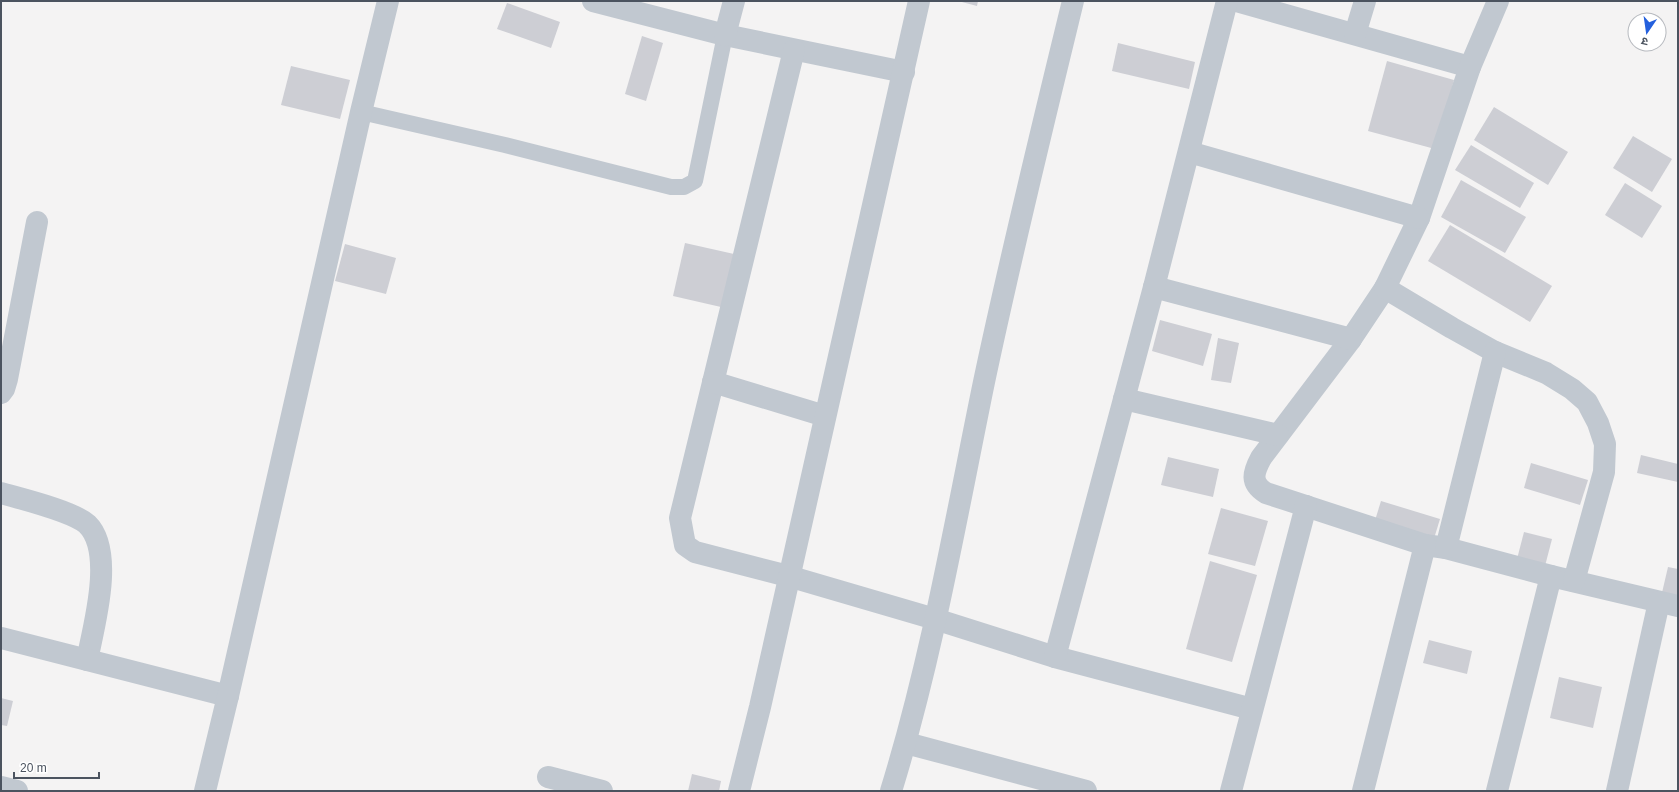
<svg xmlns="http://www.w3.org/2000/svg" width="1679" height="792" font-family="Arial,'Noto Sans Devanagari',sans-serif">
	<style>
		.building { fill: #cdced4 }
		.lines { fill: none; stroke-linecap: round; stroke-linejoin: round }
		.lane { stroke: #c1c8d0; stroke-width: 16 }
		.street { stroke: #c1c8d0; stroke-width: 22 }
	</style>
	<rect width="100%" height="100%" fill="#f4f3f3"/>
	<g class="building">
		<polygon points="958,1 978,1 977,6"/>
		<polygon points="507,3 560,22 551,48 497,29"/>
		<polygon points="642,36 663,43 646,101 625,94"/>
		<polygon points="1118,43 1195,62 1189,89 1112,71"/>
		<polygon points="1387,61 1454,80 1435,149 1368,131"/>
		<polygon points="291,66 350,80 340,119 281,105"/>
		<polygon points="1494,107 1568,152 1548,185 1474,140"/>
		<polygon points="1633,136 1672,159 1652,192 1613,168"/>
		<polygon points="1471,145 1534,183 1520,208 1455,170"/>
		<polygon points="1461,180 1526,217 1505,253 1441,217"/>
		<polygon points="1625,183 1662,206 1642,238 1605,215"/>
		<polygon points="1450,225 1552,286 1530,322 1428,261"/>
		<polygon points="685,243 734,254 721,307 673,296"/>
		<polygon points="345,244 396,258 386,294 335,281"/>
		<polygon points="1160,320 1212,334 1203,366 1152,351"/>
		<polygon points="1218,338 1239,343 1231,383 1211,380"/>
		<polygon points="1641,455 1678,464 1678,482 1637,473"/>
		<polygon points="1168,457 1219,469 1213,497 1161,485"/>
		<polygon points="1531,463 1588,480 1580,505 1524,488"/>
		<polygon points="1381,501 1440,519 1432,545 1373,527"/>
		<polygon points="1221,508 1268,521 1255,566 1208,554"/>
		<polygon points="1524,532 1552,539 1545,566 1517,559"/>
		<polygon points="1210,561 1257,575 1232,662 1186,649"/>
		<polygon points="1668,567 1678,569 1678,601 1661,597"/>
		<polygon points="1429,640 1472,651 1467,674 1423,663"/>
		<polygon points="1559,677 1602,687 1593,728 1550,718"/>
		<polygon points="1,698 13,701 7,726 1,725"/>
		<polygon points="692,774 721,781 719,791 688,791"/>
	</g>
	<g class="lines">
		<polyline class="lane" points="361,112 505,145 671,187 684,187 695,181 725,35"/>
		<g class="street">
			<polyline points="593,1 725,35 904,72"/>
			<polyline points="1236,1 1470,67"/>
			<path d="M1498 1 1470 67 1419 218 1385 288 1351 339 1261 458C1253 473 1250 483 1266 493L1425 545 1446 548 1551 576 1678 606"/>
			<polyline points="1355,34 1365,1"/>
			<polyline points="725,35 734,1"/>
			<polyline points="794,50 680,518 685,545 695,552 788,576 935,619 1055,657 1252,709"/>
			<polyline points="1189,152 1419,218"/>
			<polyline points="1154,287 1351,339"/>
			<polyline points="1385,288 1452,328 1495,352 1546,373 1572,389 1587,402 1598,423 1605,444 1604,472 1574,581"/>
			<polyline points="713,382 825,416"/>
			<polyline points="1,393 4,389 7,379 37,222"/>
			<polyline points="1124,399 1278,435"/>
			<path d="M1 493C22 499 72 511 87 524 115 551 94 626 87 660"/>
			<polyline points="1446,548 1495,352"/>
			<polyline points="1,638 228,696"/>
			<polyline points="1055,657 1154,287 1227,1"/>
			<polyline points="906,743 1086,791"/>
			<polyline points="548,777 602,791"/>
			<polyline points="1,787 17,791"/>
			<polyline points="205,791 228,696 361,112 388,1"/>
			<polyline points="739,791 760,707 919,1"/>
			<path d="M891 791C932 658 956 518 984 382 1011 254 1042 128 1073 1"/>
			<polyline points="1231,791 1306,506"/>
			<polyline points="1363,791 1425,545"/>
			<polyline points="1497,791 1551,576"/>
			<polyline points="1617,791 1659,602"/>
		</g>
	</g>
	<rect width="1679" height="792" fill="none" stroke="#4b535f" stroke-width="4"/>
	<g transform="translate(1647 32) rotate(193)"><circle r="19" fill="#ffffff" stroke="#b7babf"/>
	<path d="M0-3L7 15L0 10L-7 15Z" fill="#2460dd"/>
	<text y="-6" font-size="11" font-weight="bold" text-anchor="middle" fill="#4b535f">उ</text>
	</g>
	<path d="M14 772v6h85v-6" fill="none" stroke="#4b535f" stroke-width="2"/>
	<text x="20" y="772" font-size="12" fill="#4b535f" stroke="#ffffff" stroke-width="3" paint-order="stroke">20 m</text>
</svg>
